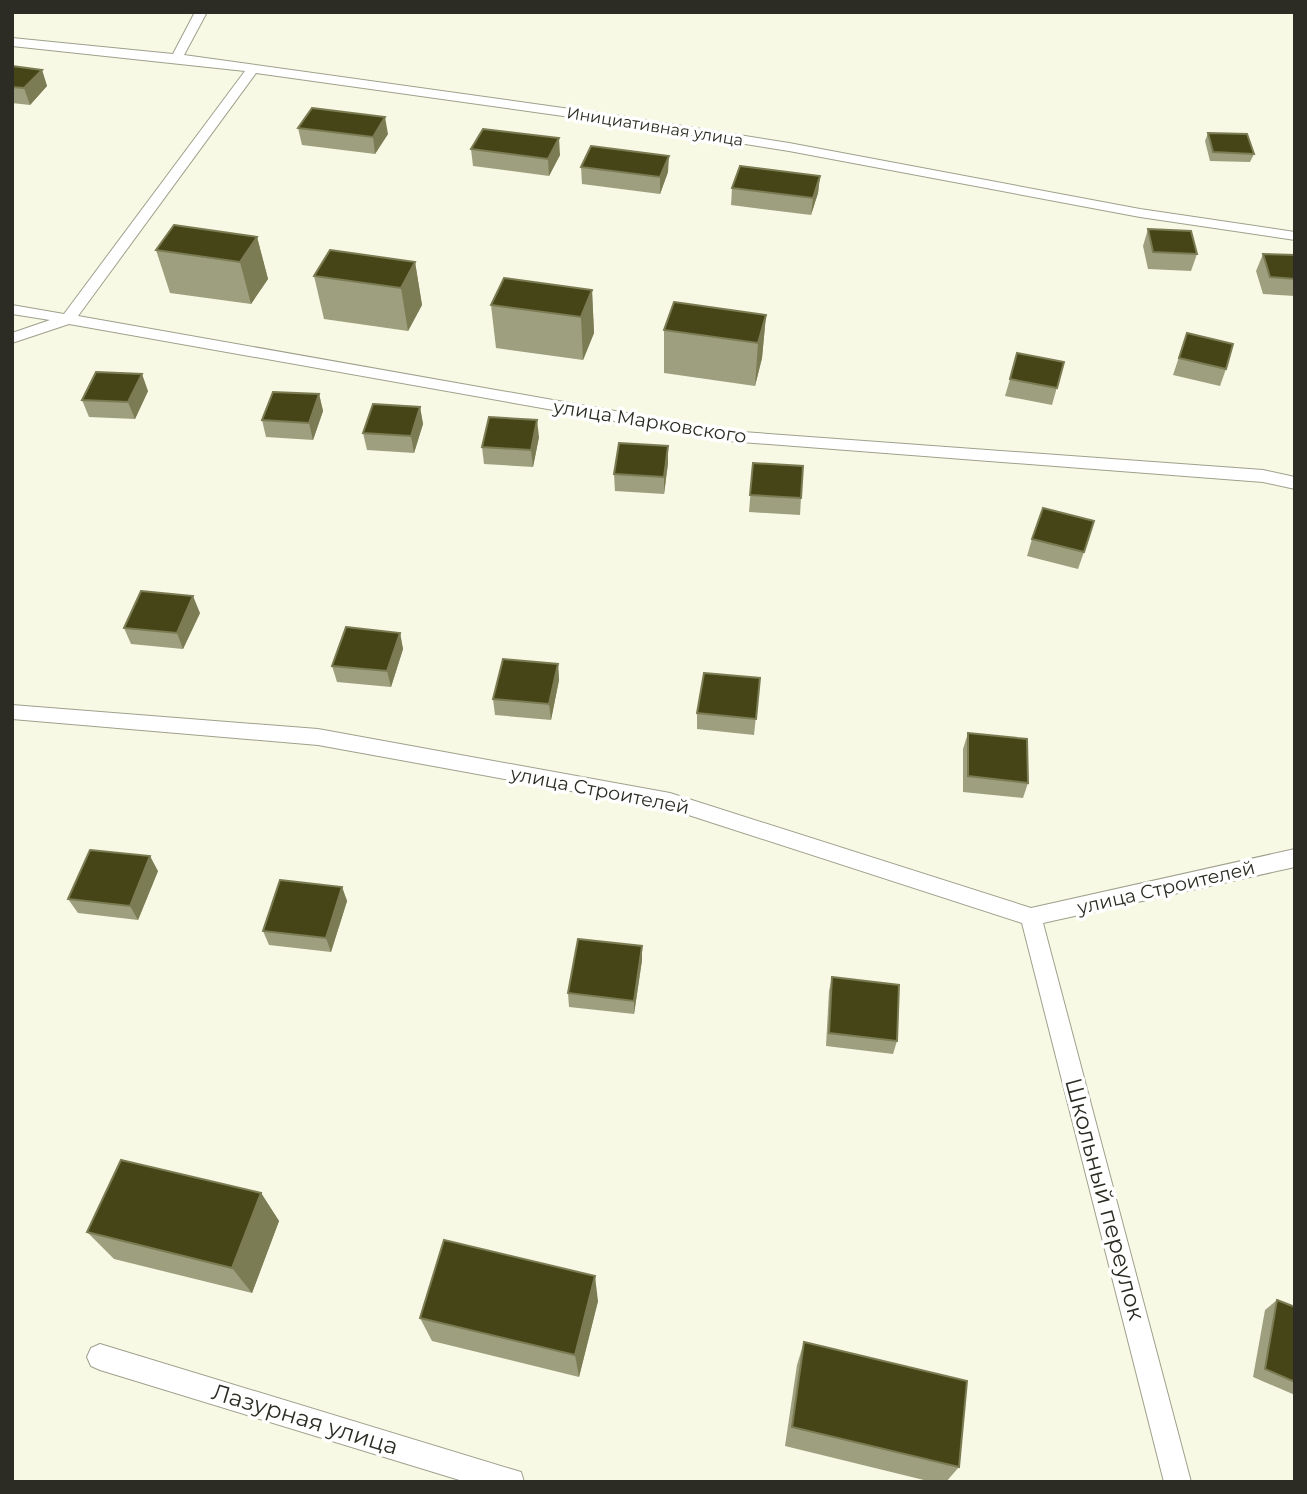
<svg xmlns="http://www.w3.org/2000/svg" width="1307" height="1494" font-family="Montserrat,sans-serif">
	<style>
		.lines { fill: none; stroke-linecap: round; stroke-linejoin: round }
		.lane-casing { stroke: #9fa08c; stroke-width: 2 }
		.lane { fill: #fff; fill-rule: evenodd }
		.wall { fill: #9e9f7e }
		.shaded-wall { fill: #7b7b54 }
		.building { fill: #454517; stroke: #7b7b54; stroke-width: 2 }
		.labels { text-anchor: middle; stroke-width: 7; stroke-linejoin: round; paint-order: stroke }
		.far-street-label { font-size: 16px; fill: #2c2c24; stroke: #fff }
		.street-label { font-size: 19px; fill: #2c2c24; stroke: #fff }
		.near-street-label { font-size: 23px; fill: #2c2c24; stroke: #fff }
	</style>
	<rect width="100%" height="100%" fill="#f8f9e4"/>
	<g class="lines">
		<g class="lane-casing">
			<g id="lane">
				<polygon points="195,12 207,12 184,55 620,116 789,143 1140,209 1295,232 1295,240 1140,217 789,151 620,124 256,73 78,316 728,431 1263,470 1295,477 1295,489 1263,482 728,441 69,324 12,343 12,333 50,320 12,314 12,305 64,314 245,71 12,46 12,38 173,54"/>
				<polygon points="12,705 318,729 670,793 1031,908 1295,849 1295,867 1043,923 1191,1482 1164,1482 1022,923 670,809 318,745 12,719"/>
				<polygon points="100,1344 511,1469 521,1472 524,1482 466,1482 100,1370 91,1366 87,1357 91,1348"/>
			</g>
		</g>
		<use href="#lane" class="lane"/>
	</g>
	<g class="wall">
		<polygon points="12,66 42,70 47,86 30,105 12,103"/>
		<polygon points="298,128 388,134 375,154 302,145"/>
		<polygon points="1208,133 1254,154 1250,162 1210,161 1205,141"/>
		<polygon points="471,149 560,155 549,176 473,166"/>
		<polygon points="581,167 668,172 660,194 582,184"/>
		<polygon points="820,176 818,193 811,215 731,205 732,188"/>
		<polygon points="1148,229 1197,254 1191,271 1148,269 1143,246"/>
		<polygon points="257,237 268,279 251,304 170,293 156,250"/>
		<polygon points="1263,254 1295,255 1295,296 1263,294 1256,271"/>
		<polygon points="415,262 422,305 408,331 324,319 314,276"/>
		<polygon points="592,290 594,333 583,360 496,348 491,305"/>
		<polygon points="766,315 762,358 755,386 664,373 664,330"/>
		<polygon points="1187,333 1226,369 1220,386 1173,375"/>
		<polygon points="1064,362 1052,405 1005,396 1010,379"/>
		<polygon points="148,391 135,419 89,417 82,400"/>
		<polygon points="319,394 323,411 313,440 266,437 262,420"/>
		<polygon points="420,407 423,424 414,453 367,450 363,433"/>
		<polygon points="539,437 533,467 484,464 482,447"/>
		<polygon points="668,446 668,463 664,494 615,491 614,474"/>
		<polygon points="753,463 801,498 800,515 749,512"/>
		<polygon points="1032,539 1084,552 1078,569 1027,556"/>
		<polygon points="200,613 183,649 131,644 124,628"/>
		<polygon points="400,633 403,649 391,687 337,682 332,666"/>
		<polygon points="558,664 559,680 551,720 495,715 493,699"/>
		<polygon points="760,678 754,735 697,729 697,713"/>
		<polygon points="968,733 1028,783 1023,798 963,792 963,749"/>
		<polygon points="158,871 138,920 78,913 68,899"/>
		<polygon points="342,887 347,901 331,952 269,945 263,931"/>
		<polygon points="642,960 634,1014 569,1007 568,993"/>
		<polygon points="832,977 897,1041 893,1054 826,1046 829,991"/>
		<polygon points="261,1193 279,1221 252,1293 114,1259 87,1232"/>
		<polygon points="1277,1300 1295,1307 1295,1395 1253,1377 1265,1310"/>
		<polygon points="598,1301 579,1377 432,1341 420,1318"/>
		<polygon points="804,1342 959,1467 946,1482 932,1482 785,1446 797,1365"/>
	</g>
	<g class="shaded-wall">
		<polygon points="42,70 47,86 30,105 24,88"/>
		<polygon points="385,117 388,134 375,154 373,137"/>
		<polygon points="559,138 560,155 549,176 548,159"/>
		<polygon points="669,156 668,172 660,194 660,177"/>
		<polygon points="820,176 818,193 811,215 813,198"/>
		<polygon points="257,237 268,279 251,304 240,262"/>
		<polygon points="415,262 422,305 408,331 401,288"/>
		<polygon points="592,290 594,333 583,360 581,317"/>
		<polygon points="766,315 762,358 755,386 758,343"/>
		<polygon points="142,374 148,391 135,419 128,402"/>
		<polygon points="319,394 323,411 313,440 309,423"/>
		<polygon points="420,407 423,424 414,453 411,436"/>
		<polygon points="537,420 539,437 533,467 531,450"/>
		<polygon points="668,446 668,463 664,494 664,477"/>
		<polygon points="193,596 200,613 183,649 177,633"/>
		<polygon points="400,633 403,649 391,687 387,671"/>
		<polygon points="558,664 559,680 551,720 549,704"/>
		<polygon points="150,856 158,871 138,920 130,906"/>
		<polygon points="342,887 347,901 331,952 326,938"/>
		<polygon points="642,946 642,960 634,1014 634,1001"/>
		<polygon points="261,1193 279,1221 252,1293 232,1268"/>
		<polygon points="595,1276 598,1301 579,1377 575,1355"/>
	</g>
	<g class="building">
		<polygon points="12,66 42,70 24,88 12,87"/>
		<polygon points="312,108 385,117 373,137 298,128"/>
		<polygon points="483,129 559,138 548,159 471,149"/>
		<polygon points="1208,133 1247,134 1254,154 1213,152"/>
		<polygon points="591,146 669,156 660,177 581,167"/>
		<polygon points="740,166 820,176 813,198 732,188"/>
		<polygon points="174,225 257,237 240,262 156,250"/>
		<polygon points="1148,229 1191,231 1197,254 1153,252"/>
		<polygon points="330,250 415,262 401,288 314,276"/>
		<polygon points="1263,254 1295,255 1295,279 1270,277"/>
		<polygon points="504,278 592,290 581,317 491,305"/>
		<polygon points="674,302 766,315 758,343 664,330"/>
		<polygon points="1187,333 1233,344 1226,369 1179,358"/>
		<polygon points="1017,353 1064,362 1057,388 1010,379"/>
		<polygon points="96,372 142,374 128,402 82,400"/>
		<polygon points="273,392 319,394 309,423 262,420"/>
		<polygon points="373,404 420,407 411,436 363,433"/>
		<polygon points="489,417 537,420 531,450 482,447"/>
		<polygon points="619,443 668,446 664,477 614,474"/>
		<polygon points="753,463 803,466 801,498 750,495"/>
		<polygon points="1043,508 1094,521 1084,552 1032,539"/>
		<polygon points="141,591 193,596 177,633 124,628"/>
		<polygon points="346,627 400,633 387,671 332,666"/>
		<polygon points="503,659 558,664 549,704 493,699"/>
		<polygon points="704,673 760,678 756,719 697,713"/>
		<polygon points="968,733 1027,739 1028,783 968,776"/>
		<polygon points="90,850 150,856 130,906 68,899"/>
		<polygon points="280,880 342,887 326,938 263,931"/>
		<polygon points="578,939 642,946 634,1001 568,993"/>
		<polygon points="832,977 899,985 897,1041 829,1033"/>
		<polygon points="121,1160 261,1193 232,1268 87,1232"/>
		<polygon points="444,1240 595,1276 575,1355 420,1318"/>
		<polygon points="1277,1300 1295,1307 1295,1382 1265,1369"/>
		<polygon points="804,1342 967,1381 959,1467 792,1427"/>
	</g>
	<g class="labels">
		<g class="far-street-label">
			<text transform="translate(655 126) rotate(9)" y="6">Инициативная улица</text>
		</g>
		<g class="street-label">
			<text transform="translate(650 421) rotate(9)" y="7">улица Марковского</text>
			<text transform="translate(600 790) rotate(11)" y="7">улица Строителей</text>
			<text transform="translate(1166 887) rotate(-13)" y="7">улица Строителей</text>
		</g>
		<g class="near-street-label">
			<text transform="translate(1105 1199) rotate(75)" y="8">Школьный переулок</text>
			<text transform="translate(305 1419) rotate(17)" y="8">Лазурная улица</text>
		</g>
	</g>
	<rect width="1307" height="1494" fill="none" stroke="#2c2c24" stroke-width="28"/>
</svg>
